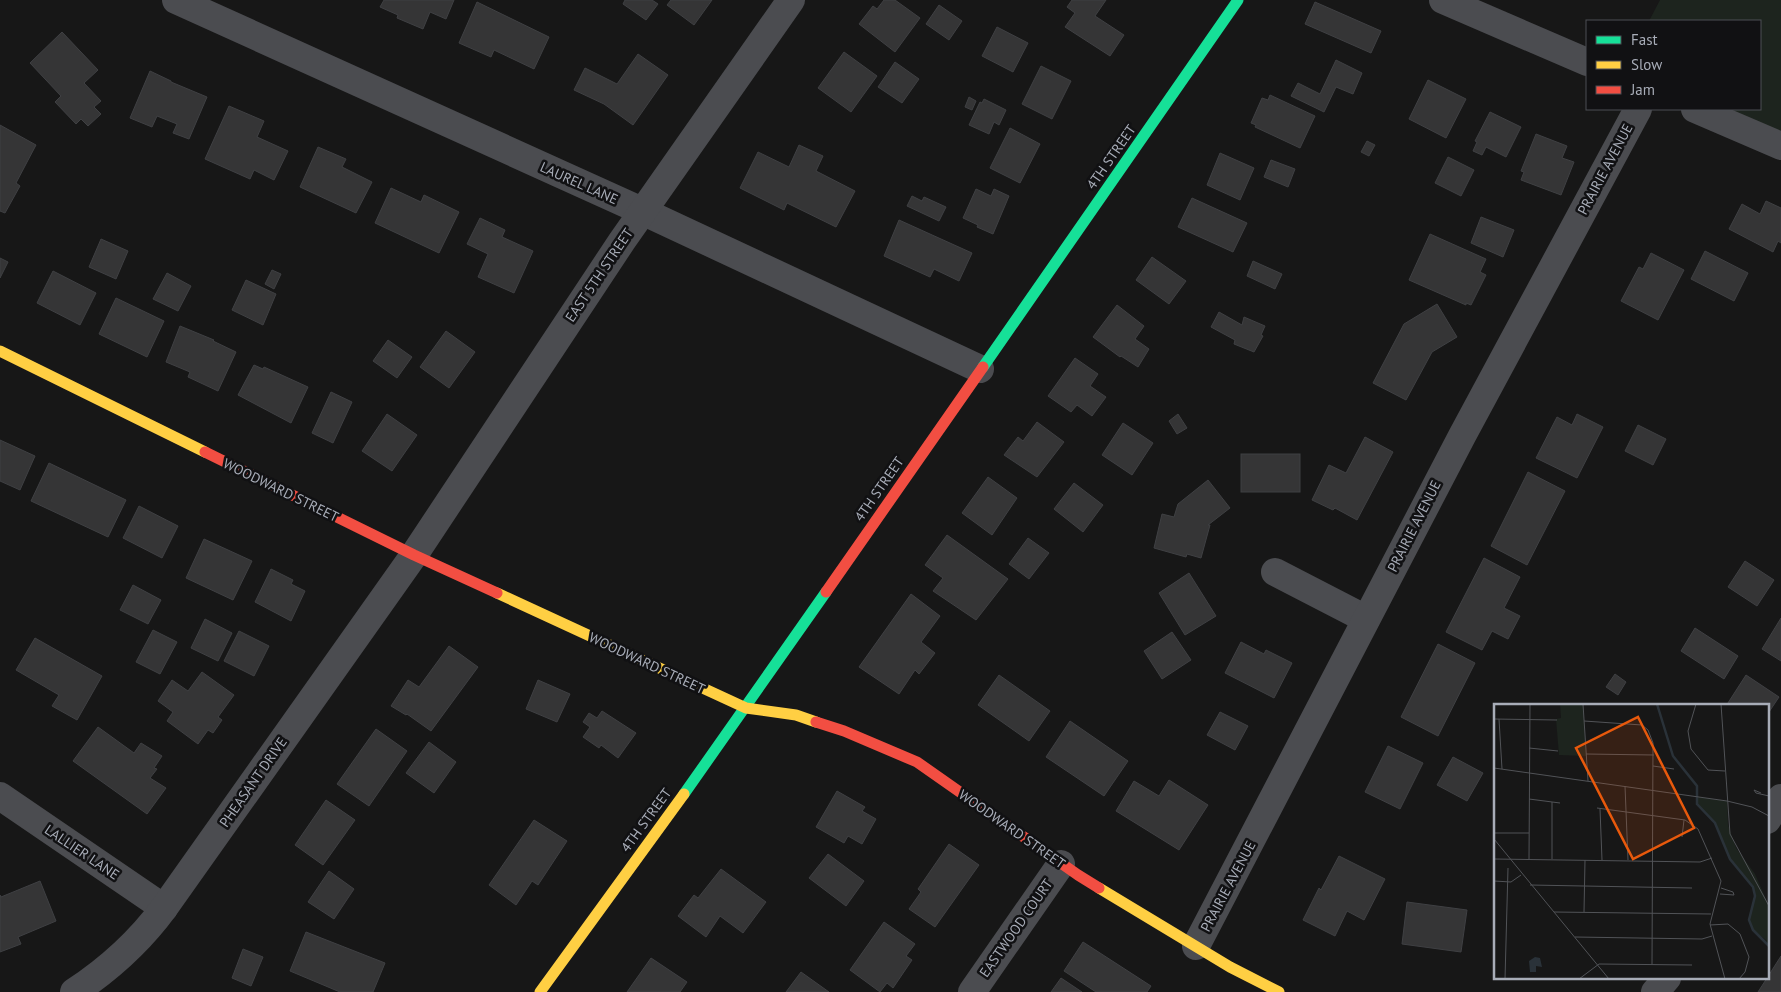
<svg xmlns="http://www.w3.org/2000/svg" width="1781" height="992" font-family="'PT Sans',sans-serif">
	<style>
		.green { fill: #1d241e }
		.building { fill: #353536; stroke: #3f4043 }
		.lines { fill: none; stroke-linecap: round; stroke-linejoin: round }
		.street { stroke: #4b4c50; stroke-width: 28 }
		.fast { stroke: #16e098; stroke-width: 11 }
		.slow { stroke: #ffcf43; stroke-width: 11 }
		.jam { stroke: #f24e42; stroke-width: 11 }
		.labels { text-anchor: middle; stroke-width: 5; stroke-linejoin: round; paint-order: stroke }
		.street-label { font-size: 14px; fill: #a8adb8; stroke: #111113 }
		.inset-river { fill: none; stroke: #2a3239; stroke-width: 2.5 }
		.inset-road { fill: none; stroke: #515357; stroke-width: 1 }
		.view { fill: #e8590c; fill-opacity: 0.15; stroke: #e8590c; stroke-width: 2.5 }
		.inset-edge { fill: none; stroke: #a8adb8; stroke-width: 2.5 }
	</style>
	<rect width="100%" height="100%" fill="#171717"/>
	<polygon class="green" points="1660,0 1781,0 1781,146 1695,109 1760,109 1760,21 1649,21"/>
	<g class="building">
		<polygon points="384,0 454,0 446,19 430,12 423,29 397,18 398,15 380,7"/>
		<polygon points="625,0 652,0 658,4 646,20 623,4"/>
		<polygon points="671,0 712,0 694,25 667,5"/>
		<polygon points="884,0 895,0 920,18 895,52 859,24 873,6 877,9"/>
		<polygon points="1072,0 1106,0 1095,16 1124,35 1110,56 1065,27 1075,13 1067,7"/>
		<polygon points="477,2 549,37 534,69 494,50 491,57 459,43"/>
		<polygon points="1315,2 1381,31 1371,53 1305,24"/>
		<polygon points="939,5 962,21 949,40 926,24"/>
		<polygon points="997,27 1028,43 1013,72 982,56"/>
		<polygon points="62,32 98,70 84,83 101,101 94,107 101,114 88,126 81,119 76,124 55,102 61,96 30,63"/>
		<polygon points="844,52 877,76 851,112 818,88"/>
		<polygon points="638,54 668,75 633,125 604,104 574,90 585,68 617,84"/>
		<polygon points="1336,60 1362,73 1353,94 1336,87 1324,112 1291,96 1298,83 1320,94"/>
		<polygon points="895,62 919,79 902,103 878,87"/>
		<polygon points="1041,66 1071,81 1052,119 1022,104"/>
		<polygon points="150,71 171,81 171,82 207,97 189,139 173,133 177,124 157,116 152,127 130,118"/>
		<polygon points="1428,80 1466,99 1446,138 1409,119"/>
		<polygon points="1270,95 1315,116 1300,148 1255,127 1256,125 1251,123 1262,98 1268,100"/>
		<polygon points="969,97 976,101 972,110 965,107"/>
		<polygon points="984,99 1006,110 999,125 994,122 989,134 969,125 980,102 982,103"/>
		<polygon points="229,106 264,121 257,137 288,151 274,180 254,170 250,179 205,159"/>
		<polygon points="1490,112 1521,127 1506,157 1486,147 1482,155 1473,151 1477,142 1475,141"/>
		<polygon points="0,125 36,145 16,183 20,186 5,213 0,211"/>
		<polygon points="1010,128 1040,144 1020,183 990,168"/>
		<polygon points="1536,134 1567,146 1562,158 1574,162 1561,195 1521,180 1524,172 1521,171"/>
		<polygon points="1367,141 1375,145 1369,156 1361,152"/>
		<polygon points="799,145 823,156 816,171 855,191 836,227 787,203 784,210 740,188 758,152 789,167"/>
		<polygon points="318,147 346,159 342,167 372,182 356,213 300,187"/>
		<polygon points="1220,153 1254,168 1240,200 1207,185"/>
		<polygon points="1448,157 1474,170 1461,196 1435,183"/>
		<polygon points="1271,160 1295,169 1288,187 1264,177"/>
		<polygon points="391,188 421,202 424,195 459,212 439,253 375,223"/>
		<polygon points="976,189 991,196 994,189 1009,196 993,234 977,227 978,225 963,218"/>
		<polygon points="912,196 922,201 924,197 946,207 939,221 907,206"/>
		<polygon points="1192,198 1247,223 1233,252 1178,227"/>
		<polygon points="1766,201 1781,208 1781,243 1778,241 1773,252 1729,229 1742,204 1760,214"/>
		<polygon points="1481,217 1514,230 1503,257 1471,243"/>
		<polygon points="480,218 505,230 502,237 533,251 514,293 478,277 488,254 467,244"/>
		<polygon points="899,220 972,253 959,281 934,269 930,277 884,256"/>
		<polygon points="1430,234 1486,259 1480,272 1486,275 1471,305 1466,303 1466,305 1409,280"/>
		<polygon points="101,239 128,251 116,279 89,267"/>
		<polygon points="1705,251 1748,273 1734,301 1691,279"/>
		<polygon points="1651,253 1684,270 1658,320 1621,301 1639,267 1643,269"/>
		<polygon points="1152,257 1186,281 1169,304 1136,280"/>
		<polygon points="0,258 8,262 0,278"/>
		<polygon points="1253,261 1282,274 1275,289 1247,276"/>
		<polygon points="272,270 281,274 274,289 265,284"/>
		<polygon points="53,271 96,293 80,325 37,303"/>
		<polygon points="167,273 191,286 178,311 153,299"/>
		<polygon points="246,280 276,294 263,325 232,310"/>
		<polygon points="116,298 164,321 147,357 99,334"/>
		<polygon points="1437,304 1457,337 1432,352 1406,400 1373,383 1404,324"/>
		<polygon points="1117,305 1144,326 1135,339 1149,349 1138,367 1121,356 1120,357 1093,337"/>
		<polygon points="1219,312 1242,325 1244,317 1265,326 1261,335 1263,336 1254,352 1234,344 1235,340 1211,327"/>
		<polygon points="180,326 214,340 213,341 236,352 218,391 188,377 190,372 166,362"/>
		<polygon points="446,331 475,352 449,388 420,367"/>
		<polygon points="388,340 412,357 397,378 373,361"/>
		<polygon points="1075,358 1098,374 1090,386 1106,397 1092,416 1077,405 1071,412 1048,396"/>
		<polygon points="254,365 263,369 264,367 308,387 291,423 238,395"/>
		<polygon points="331,392 352,402 333,443 312,433"/>
		<polygon points="387,414 417,435 392,471 362,451"/>
		<polygon points="1178,414 1187,428 1177,434 1169,421"/>
		<polygon points="1577,414 1603,427 1577,478 1536,458 1557,417 1572,425"/>
		<polygon points="1037,422 1064,442 1037,477 1004,455 1018,437 1023,441"/>
		<polygon points="1123,423 1153,443 1132,475 1102,455"/>
		<polygon points="1638,425 1666,439 1653,465 1625,451"/>
		<polygon points="1365,437 1393,452 1357,520 1335,508 1333,510 1312,500 1329,465 1346,473"/>
		<polygon points="0,440 35,456 20,490 0,481"/>
		<rect x="1241" y="454" width="59" height="38"/>
		<polygon points="49,463 126,500 108,537 31,501"/>
		<polygon points="1528,472 1565,491 1527,565 1491,546"/>
		<polygon points="988,477 1017,498 992,535 962,513"/>
		<polygon points="1208,480 1230,508 1208,525 1210,525 1201,558 1187,554 1186,557 1154,548 1162,514 1174,517 1178,504"/>
		<polygon points="1074,483 1103,505 1083,532 1054,509"/>
		<polygon points="139,506 178,526 162,558 123,538"/>
		<polygon points="947,535 1008,579 976,620 933,591 943,578 925,565"/>
		<polygon points="1028,538 1049,553 1029,579 1009,564"/>
		<polygon points="204,539 252,561 233,600 186,578"/>
		<polygon points="1484,558 1520,577 1504,608 1520,616 1508,639 1492,631 1482,650 1446,632"/>
		<polygon points="1745,561 1774,580 1757,606 1728,587"/>
		<polygon points="271,569 293,580 291,584 305,591 291,621 255,602"/>
		<polygon points="1189,573 1216,616 1185,635 1159,593"/>
		<polygon points="133,585 161,600 148,624 120,610"/>
		<polygon points="911,594 940,616 921,642 935,653 919,674 915,670 899,694 859,667"/>
		<polygon points="1781,618 1781,661 1762,649"/>
		<polygon points="205,619 232,633 218,661 191,648"/>
		<polygon points="1695,628 1738,656 1724,679 1681,651"/>
		<polygon points="153,630 177,642 160,674 136,662"/>
		<polygon points="239,631 269,646 254,676 224,661"/>
		<polygon points="1172,632 1191,660 1162,679 1144,651"/>
		<polygon points="35,638 102,676 77,720 52,706 59,695 16,670"/>
		<polygon points="1241,642 1264,654 1266,650 1292,663 1274,698 1225,673"/>
		<polygon points="1438,644 1475,663 1438,736 1401,717"/>
		<polygon points="449,646 478,667 431,731 407,714 406,715 391,706 408,680 419,687"/>
		<polygon points="202,672 234,695 218,717 222,720 213,733 208,730 198,744 167,721 173,712 158,701 172,680 188,691"/>
		<polygon points="1615,674 1626,682 1618,695 1606,687"/>
		<polygon points="999,675 1050,711 1029,741 978,705"/>
		<polygon points="1746,675 1779,697 1767,715 1767,706 1726,706"/>
		<polygon points="538,680 570,694 557,722 526,709"/>
		<polygon points="602,711 636,733 618,758 601,745 599,748 583,737 590,727 583,722 589,713 597,718"/>
		<polygon points="1220,712 1248,726 1235,750 1207,735"/>
		<polygon points="1070,721 1128,761 1104,796 1046,757"/>
		<polygon points="98,727 134,753 141,743 162,756 154,768 157,769 150,778 166,788 147,814 73,761"/>
		<polygon points="376,729 407,751 369,806 337,784"/>
		<polygon points="429,742 456,762 434,793 406,773"/>
		<polygon points="1388,746 1423,763 1400,809 1365,792"/>
		<polygon points="1453,757 1483,773 1467,801 1437,785"/>
		<polygon points="1169,780 1208,805 1179,850 1116,811 1134,781 1159,796"/>
		<polygon points="837,791 865,807 862,811 876,819 862,844 848,836 844,843 816,827"/>
		<polygon points="326,800 355,820 323,865 295,845"/>
		<polygon points="534,820 567,841 538,885 532,881 516,905 489,885"/>
		<polygon points="949,844 979,865 935,927 909,909 921,892 918,889"/>
		<polygon points="828,854 864,881 846,906 809,878"/>
		<polygon points="1339,856 1385,879 1364,920 1347,911 1335,936 1303,920 1319,888 1321,890"/>
		<polygon points="721,869 766,902 743,933 720,916 706,937 678,916 694,895 698,898"/>
		<polygon points="329,871 354,889 334,919 308,902"/>
		<polygon points="40,881 56,921 18,937 21,944 0,952 0,895 1,897"/>
		<polygon points="1407,902 1467,910 1461,952 1402,944"/>
		<polygon points="884,922 915,944 906,956 912,960 893,988 887,983 880,992 850,970"/>
		<polygon points="306,932 385,963 373,992 340,992 290,971"/>
		<polygon points="1083,942 1151,986 1147,992 1096,992 1064,971"/>
		<polygon points="243,949 263,957 251,986 232,978"/>
		<polygon points="1781,956 1781,992 1758,992 1767,978"/>
		<polygon points="651,958 687,982 680,992 627,992"/>
		<polygon points="801,972 829,992 786,992"/>
		<polygon points="1061,978 1082,992 1051,992"/>
	</g>
	<g class="lines">
		<g class="street">
			<polyline points="176,0 642,211 980,369"/>
			<polyline points="1443,0 1587,62"/>
			<polyline points="1695,109 1781,146"/>
			<polyline points="1275,572 1366,619"/>
			<polyline points="0,796 164,908"/>
			<polyline points="1767,820 1781,798"/>
			<polyline points="1196,946 1462,436 1638,109"/>
			<path d="M74 992C109 969 139 942 164 908L414 555 622 241 791 0"/>
			<polyline points="972,992 1061,864"/>
			<polyline points="1655,992 1667,978"/>
		</g>
		<g class="fast">
			<polyline points="983,367 1238,0"/>
			<polyline points="684,794 826,592"/>
		</g>
		<g class="slow">
			<polyline points="0,351 205,452"/>
			<polyline points="497,593 746,708 796,715 816,722"/>
			<polyline points="1099,888 1230,967 1279,992"/>
			<polyline points="540,992 684,794"/>
		</g>
		<g class="jam">
			<polyline points="205,452 414,555 497,593"/>
			<polyline points="826,592 983,367"/>
			<polyline points="816,722 844,731 917,762 1078,875 1099,888"/>
		</g>
	</g>
	<g class="labels">
		<g class="street-label">
			<text transform="translate(1111 157) rotate(-55)" y="5">4TH STREET</text>
			<text transform="translate(1605 169) rotate(-62)" y="5">PRAIRIE AVENUE</text>
			<text transform="translate(579 183) rotate(24)" y="5">LAUREL LANE</text>
			<text transform="translate(599 275) rotate(-56)" y="5">EAST 5TH STREET</text>
			<text transform="translate(879 489) rotate(-55)" y="5">4TH STREET</text>
			<text transform="translate(281 490) rotate(26)" y="5">WOODWARD STREET</text>
			<text transform="translate(1414 526) rotate(-63)" y="5">PRAIRIE AVENUE</text>
			<text transform="translate(647 663) rotate(25)" y="5">WOODWARD STREET</text>
			<text transform="translate(253 782) rotate(-55)" y="5">PHEASANT DRIVE</text>
			<text transform="translate(646 820) rotate(-54)" y="5">4TH STREET</text>
			<text transform="translate(1012 829) rotate(35)" y="5">WOODWARD STREET</text>
			<text transform="translate(82 852) rotate(34)" y="5">LALLIER LANE</text>
			<text transform="translate(1228 886) rotate(-62)" y="5">PRAIRIE AVENUE</text>
			<text transform="translate(1016 928) rotate(-55)" y="5">EASTWOOD COURT</text>
		</g>
	</g>
	<g transform="translate(1494 704)">
		<rect width="275" height="275" fill="#171717"/>
		<path d="M66 0H89L92 52 65 51 62 15 67 14ZM203 93 233 97 234 121 242 144 261 170 275 202V243L272 236 259 226 255 216 261 192 259 183 236 155 221 119 203 100Z" fill="#1d241e"/>
		<path d="M41 253 46 254 48 263 42 262V268H36L35 257Z" fill="#2a3239"/>
		<path class="inset-river" d="M163 0 179 52 203 82V100L221 119 236 155 259 183 261 192 255 216 259 226 275 242"/>
		<path class="inset-road" d="M89 0 94 77M202 0 194 27 197 45 214 66 231 67M227 0 236 130 275 202M0 15 63 16M5 15 8 65M90 17 148 21 154 26 159 39 158 260M35 44 64 47M92 50 160 51M159 62 180 65M0 64 233 97 258 103 275 112M131 82 134 156M267 89 260 86 262 89 275 92M35 95 66 99M58 98V155M103 104 191 116 204 125 227 177 216 220 231 275M106 105 108 156M0 129H35M188 133 190 116M0 135 115 275M0 155 206 158 218 154M35 155 36 0M0 177 17 178 27 171M36 181 198 184M226 190 240 191 239 188 227 184M60 208 217 210M90 208 91 156M216 221 234 220 246 230 255 253 251 268 245 275M81 233 208 235 218 232M11 275 14 164M85 275 105 260 198 261"/>
		<path class="view" d="M144 13 200 124 139 155 82 44Z"/>
		<rect width="275" height="275" class="inset-edge"/>
	</g>
	<rect x="1586" y="20" width="175" height="90" fill="#111113" stroke="#4d4f55"/>
	<rect x="1596" y="36" width="25" height="8" fill="#16e098" stroke="#4d4f55"/>
	<text x="1631" y="45" font-size="15" fill="#a8adb8">Fast</text>
	<rect x="1596" y="61" width="25" height="8" fill="#ffcf43" stroke="#4d4f55"/>
	<text x="1631" y="70" font-size="15" fill="#a8adb8">Slow</text>
	<rect x="1596" y="86" width="25" height="8" fill="#f24e42" stroke="#4d4f55"/>
	<text x="1631" y="95" font-size="15" fill="#a8adb8">Jam</text>
</svg>
